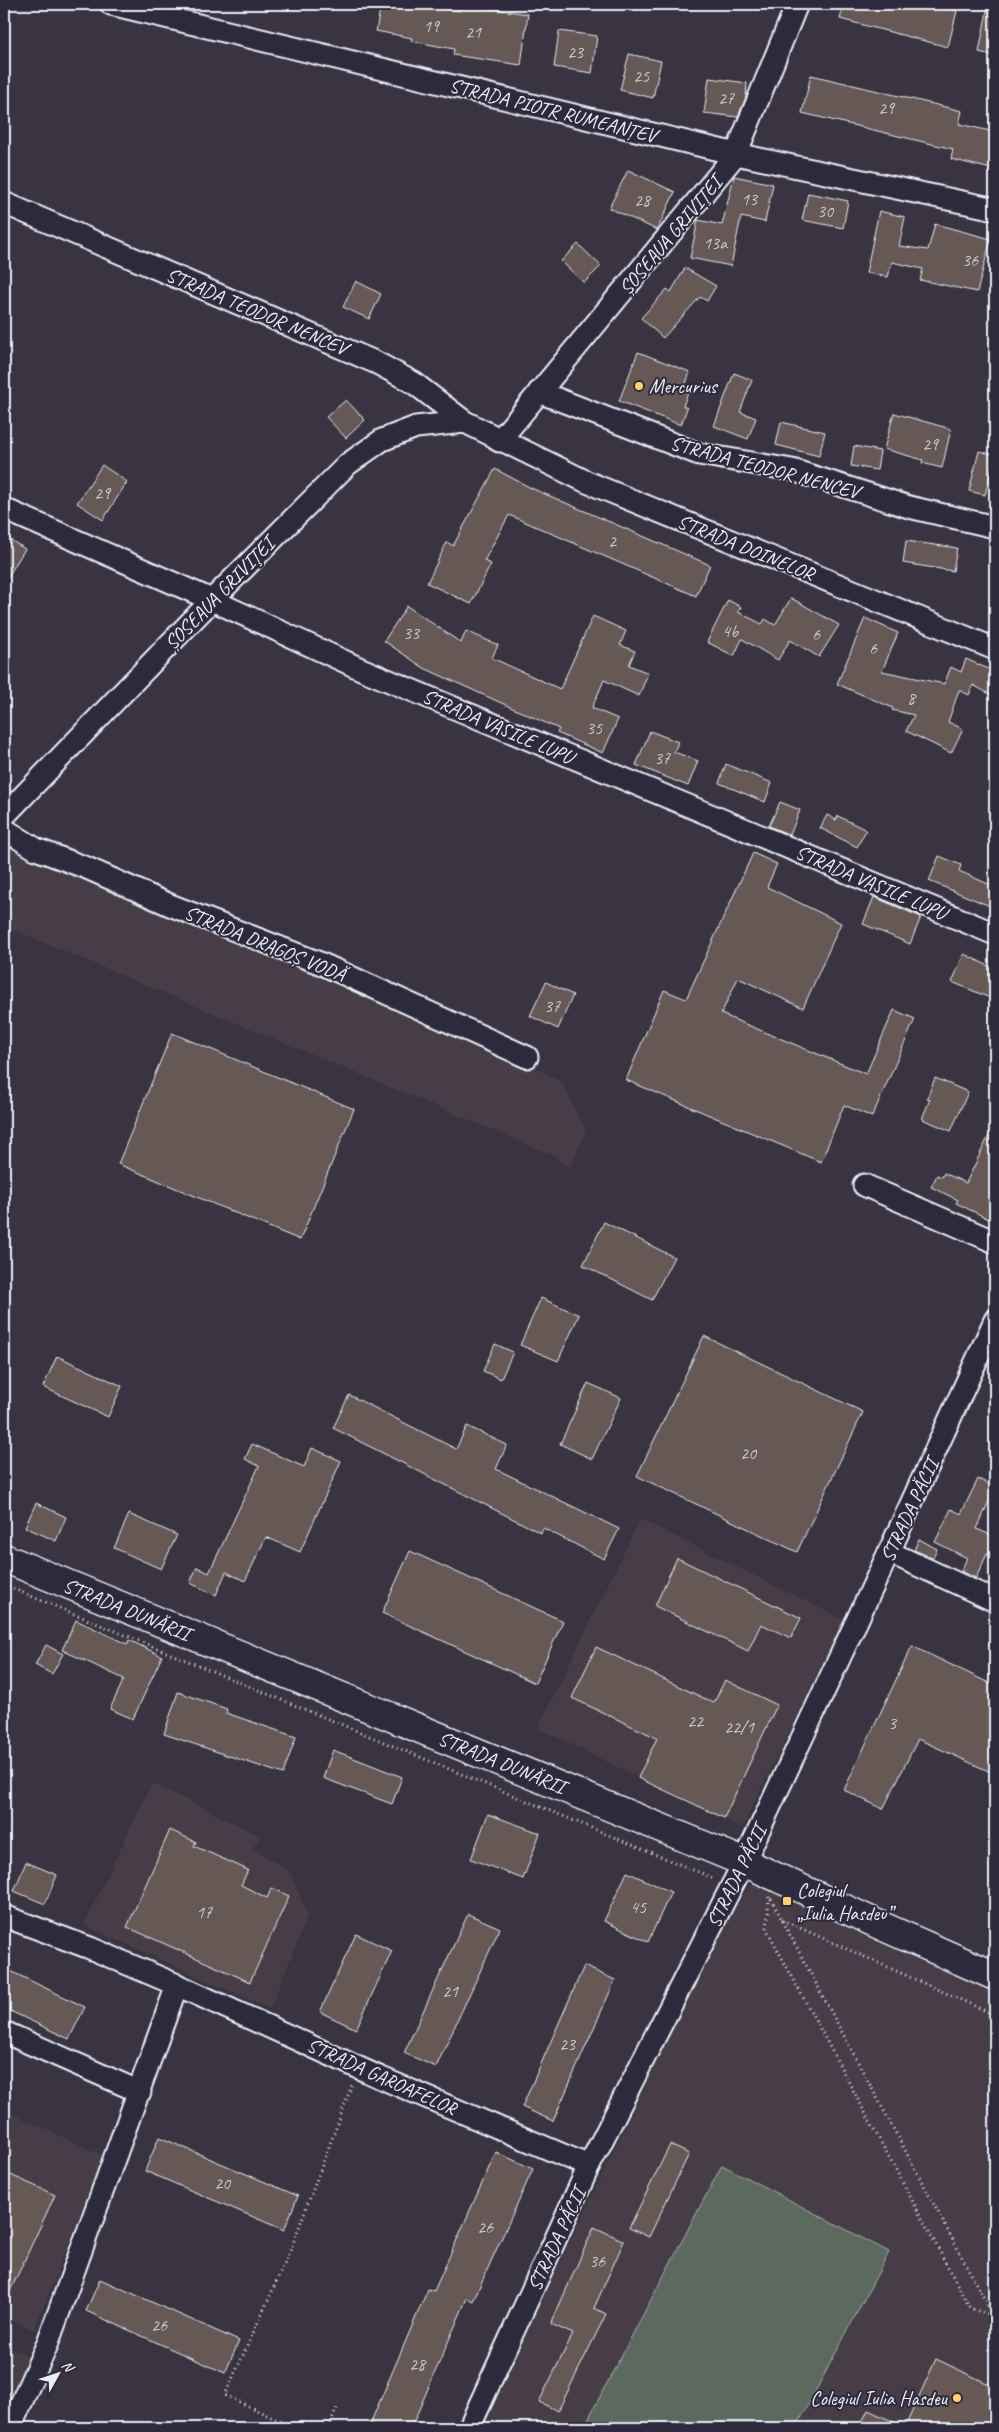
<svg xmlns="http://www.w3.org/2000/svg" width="999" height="2432" font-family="Caveat,sans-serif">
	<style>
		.built { fill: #473e47 }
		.green { fill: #5c695f; stroke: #a2adac }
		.building { fill: #655954; stroke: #e8f1f8 }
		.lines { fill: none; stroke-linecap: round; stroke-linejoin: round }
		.minor-casing { stroke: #e8f1f8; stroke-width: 25 }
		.major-casing { stroke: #e8f1f8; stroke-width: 31 }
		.path { stroke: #e8f1f8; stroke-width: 3; stroke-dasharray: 1 4; stroke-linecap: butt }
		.minor { stroke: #2f2a3d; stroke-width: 21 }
		.major { stroke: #2f2a3d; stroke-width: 28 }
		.poi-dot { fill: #ffd166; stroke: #2f2a3d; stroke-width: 2 }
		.labels { text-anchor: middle; stroke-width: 4; stroke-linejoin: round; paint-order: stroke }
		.number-label { font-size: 18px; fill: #c7cbcf }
		.street-label { font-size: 20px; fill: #e8f1f8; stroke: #2f2a3d }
		.poi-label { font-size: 20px; fill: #e8f1f8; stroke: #2f2a3d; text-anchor: start }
	</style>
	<rect width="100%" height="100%" fill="#3a3342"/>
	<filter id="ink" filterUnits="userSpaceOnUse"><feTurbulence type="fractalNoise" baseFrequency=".02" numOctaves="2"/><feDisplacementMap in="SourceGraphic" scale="10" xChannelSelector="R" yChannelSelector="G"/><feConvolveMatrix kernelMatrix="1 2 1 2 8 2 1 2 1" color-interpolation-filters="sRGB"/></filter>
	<g filter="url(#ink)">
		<g class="built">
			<polygon points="4,814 16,839 525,1061 562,1083 586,1131 569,1169 555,1156 4,926"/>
			<polygon points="640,1519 844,1620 742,1828 538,1728"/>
			<polygon points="152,1783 260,1836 253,1848 290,1872 308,1915 270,2009 84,1925"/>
			<polygon points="753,1882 995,1989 995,2428 481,2428 720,1929"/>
			<polygon points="4,2110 104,2156 34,2330 4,2317"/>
			<polygon points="4,2345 32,2358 4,2420"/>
		</g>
		<polygon class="green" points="722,2165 889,2252 796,2428 597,2428 586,2423"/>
		<g class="building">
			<polygon points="381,4 417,4 459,11 460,4 528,14 521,65 453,55 454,49 411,41 412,38 376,31"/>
			<polygon points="844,4 929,4 957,11 948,47 840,19"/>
			<polygon points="988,6 995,7 995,56 979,52"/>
			<polygon points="559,31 597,36 592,73 554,67"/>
			<polygon points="629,54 661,61 653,98 620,90"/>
			<polygon points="811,75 962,111 959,124 995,132 995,170 951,159 953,149 802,113"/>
			<polygon points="709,78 747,83 746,97 738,117 704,113"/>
			<polygon points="628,170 675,192 657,230 609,208"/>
			<polygon points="734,176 773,184 765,222 741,217 731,266 690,258 698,220 722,225"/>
			<polygon points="808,193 848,201 843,228 802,220"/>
			<polygon points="879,211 905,217 899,246 928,250 935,224 991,239 977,292 920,280 923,269 892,262 888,277 866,273"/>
			<polygon points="578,244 601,266 584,283 561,261"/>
			<polygon points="685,268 716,286 707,301 700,297 663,338 641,318 667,289 671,292"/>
			<polygon points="356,281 381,294 369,319 343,307"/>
			<polygon points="638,352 690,372 684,389 689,390 683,406 687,408 681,425 619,401"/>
			<polygon points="734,373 752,380 740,412 756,418 748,439 714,426"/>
			<polygon points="346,400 365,420 346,438 326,417"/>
			<polygon points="894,413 951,429 942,468 922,463 923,460 884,449"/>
			<polygon points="781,422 825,432 819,456 776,445"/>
			<polygon points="854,446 880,451 877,470 851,466"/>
			<polygon points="979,451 995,455 985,495 969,491"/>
			<polygon points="102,465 127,482 103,520 77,503"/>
			<polygon points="495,469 531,488 710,565 696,596 509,515 484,561 491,564 471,604 427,583 447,542 453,546"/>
			<polygon points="4,536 25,549 4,583"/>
			<polygon points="906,541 957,548 953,571 903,563"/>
			<polygon points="791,598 839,625 819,657 790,640 778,660 742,639 734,656 707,642 728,600 741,607 738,612 762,624 765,619 775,625"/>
			<polygon points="407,606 461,643 466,631 498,645 492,658 560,689 593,616 626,631 620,645 635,651 629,665 648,673 639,696 604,680 592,708 618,719 603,753 557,733 559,729 424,668 384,641"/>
			<polygon points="865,618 898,633 882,671 944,684 951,667 961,672 966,659 995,672 995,697 973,685 969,695 959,690 948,722 963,729 951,753 906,731 914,715 892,710 893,708 837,684"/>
			<polygon points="650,731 678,742 674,752 698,761 688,786 636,765"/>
			<polygon points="726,764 772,783 765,802 719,783"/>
			<polygon points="780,802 800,810 790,835 769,826"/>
			<polygon points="827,815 836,820 838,816 866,830 857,847 820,828"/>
			<polygon points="753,853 777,864 767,887 841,923 803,1008 738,978 721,1014 866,1074 894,1010 915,1019 872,1117 844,1105 821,1162 626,1080 664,990 686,999"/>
			<polygon points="939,856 961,865 959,871 995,887 995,908 929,881"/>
			<polygon points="874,897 921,917 910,944 863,924"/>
			<polygon points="964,954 995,969 995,1000 952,982"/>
			<polygon points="546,982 573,995 558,1029 530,1016"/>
			<polygon points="172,1033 354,1109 300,1240 118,1164"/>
			<polygon points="935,1078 968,1092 951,1131 922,1119 930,1099 927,1098"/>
			<polygon points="995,1123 995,1222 956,1203 958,1200 931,1187 937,1175 942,1177 944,1173 966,1183"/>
			<polygon points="604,1222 674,1257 652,1300 583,1265"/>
			<polygon points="541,1298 579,1315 558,1361 520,1345"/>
			<polygon points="704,1336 863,1412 797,1552 637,1476"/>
			<polygon points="495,1344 513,1352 501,1379 483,1371"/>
			<polygon points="57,1356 122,1386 108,1417 43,1387"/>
			<polygon points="588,1383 621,1398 592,1459 560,1444"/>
			<polygon points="349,1395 456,1449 467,1426 507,1445 496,1469 619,1529 604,1559 543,1528 541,1533 333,1428"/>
			<polygon points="252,1444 304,1467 312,1448 341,1461 300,1552 266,1537 245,1581 226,1572 216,1595 190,1583 197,1567 209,1573 259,1466 245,1459"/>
			<polygon points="978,1479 995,1487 977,1529 995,1537 995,1558 987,1554 976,1578 961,1571 967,1558 935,1542 951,1509 961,1514"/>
			<polygon points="36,1503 66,1517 56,1541 25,1527"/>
			<polygon points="129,1514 177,1535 161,1569 114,1548"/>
			<polygon points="919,1539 937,1549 933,1558 914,1550"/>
			<polygon points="410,1551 563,1621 535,1683 382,1613"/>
			<polygon points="677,1558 801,1618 791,1638 761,1624 748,1651 655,1606"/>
			<polygon points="76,1620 127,1644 129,1640 162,1656 133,1719 110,1709 124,1679 62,1650"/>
			<polygon points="46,1645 63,1654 52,1674 35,1665"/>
			<polygon points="912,1646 995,1686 995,1774 918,1739 883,1809 844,1790"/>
			<polygon points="596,1647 714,1703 725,1680 777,1705 724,1818 638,1778 657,1738 572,1698"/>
			<polygon points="178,1692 227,1709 226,1713 296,1737 283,1774 164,1734"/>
			<polygon points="333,1750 402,1777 392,1804 323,1778"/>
			<polygon points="488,1814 540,1833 523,1879 471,1859"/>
			<polygon points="170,1830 196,1842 194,1846 248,1870 241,1885 267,1898 272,1888 289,1896 250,1982 127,1927"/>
			<polygon points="26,1862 57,1875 45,1904 14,1891"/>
			<polygon points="627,1872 671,1892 648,1942 604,1921"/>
			<polygon points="468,1914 500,1928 436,2067 404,2053"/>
			<polygon points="356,1934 392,1951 356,2029 320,2012"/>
			<polygon points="584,1966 615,1980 553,2121 522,2107"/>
			<polygon points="4,1968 85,2007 69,2039 4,2008"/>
			<polygon points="159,2137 298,2196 284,2230 145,2171"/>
			<polygon points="670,2145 689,2154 649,2237 629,2228"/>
			<polygon points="496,2152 533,2169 473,2301 467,2298 411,2428 380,2428 370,2424 428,2289 434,2291"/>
			<polygon points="4,2172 55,2195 4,2304"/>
			<polygon points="594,2227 624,2241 594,2308 606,2314 558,2411 539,2402 573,2334 551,2324"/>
			<polygon points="100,2279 239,2341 225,2373 86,2311"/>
			<polygon points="936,2359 995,2387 995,2428 859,2428 868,2410 905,2427"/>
		</g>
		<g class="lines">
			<g class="minor-casing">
				<g id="minor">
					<polyline points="111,4 736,154 995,209"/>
					<polyline points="4,203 377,363 414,383 465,422 587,482 995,649"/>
					<polyline points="539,392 699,454 792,470 909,507 995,527"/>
					<polyline points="499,441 736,154 797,4"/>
					<polyline points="4,509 212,600 361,669 995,934"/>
					<polyline points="4,816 212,600 348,464 382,440 416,427 465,422"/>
					<polyline points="4,829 36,849 87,868 170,905 322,964 527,1057"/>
					<polyline points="864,1185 995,1242"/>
					<polyline points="889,1552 995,1601"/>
					<polyline points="4,1916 90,1948 177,1985 379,2077 589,2166"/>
					<polyline points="4,2032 140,2092"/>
					<polyline points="10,2428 47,2345 177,1985"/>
					<polyline points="469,2428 589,2166 744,1862 889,1552 995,1320"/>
				</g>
			</g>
			<g class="major-casing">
				<polyline id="major" points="4,1558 744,1862 884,1927 995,1976"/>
			</g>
			<g class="path">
				<polyline points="4,1585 715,1879"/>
				<polyline points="769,1897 767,1930 970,2308 994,2317"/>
				<polyline points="771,1899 995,2319"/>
				<polyline points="782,1920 995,2015"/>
				<polyline points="294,2428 225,2395 289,2254 352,2085"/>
				<polyline points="329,2428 338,2405"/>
			</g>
			<use href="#minor" class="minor"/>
			<use href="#major" class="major"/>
		</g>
	</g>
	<g class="poi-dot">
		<circle cx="639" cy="386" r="5"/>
		<rect x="782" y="1896" width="10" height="10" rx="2.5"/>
		<circle cx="957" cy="2398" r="5"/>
	</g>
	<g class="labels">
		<g class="number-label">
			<text x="431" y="32">19</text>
			<text x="473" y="38">21</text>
			<text x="575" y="58">23</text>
			<text x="641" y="82">25</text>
			<text x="726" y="104">27</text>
			<text x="886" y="114">29</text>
			<text x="749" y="205">13</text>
			<text x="642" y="206">28</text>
			<text x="825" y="217">30</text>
			<text x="715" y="249">13a</text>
			<text x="970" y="266">36</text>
			<text x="930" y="450">29</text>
			<text x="102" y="499">29</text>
			<text x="612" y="547">2</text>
			<text x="730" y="637">4b</text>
			<text x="411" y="639">33</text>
			<text x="816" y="640">6</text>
			<text x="873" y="654">6</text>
			<text x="911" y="704">8</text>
			<text x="594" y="734">35</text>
			<text x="662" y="764">37</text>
			<text x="552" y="1012">37</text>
			<text x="748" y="1459">20</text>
			<text x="695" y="1727">22</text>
			<text x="892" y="1729">3</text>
			<text x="739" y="1733">22/1</text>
			<text x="638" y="1913">45</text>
			<text x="204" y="1918">17</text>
			<text x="450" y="1997">21</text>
			<text x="567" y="2050">23</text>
			<text x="222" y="2189">20</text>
			<text x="485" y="2233">26</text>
			<text x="597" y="2267">36</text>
			<text x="159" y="2331">26</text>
			<text x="417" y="2370">28</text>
		</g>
		<g class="street-label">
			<text transform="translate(553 110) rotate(14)" y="7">STRADA PIOTR RUMEANȚEV</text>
			<text transform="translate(670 235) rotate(-50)" y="7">ȘOSEAUA GRIVIŢEI</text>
			<text transform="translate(257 311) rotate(23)" y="7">STRADA TEODOR NENCEV</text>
			<text transform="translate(765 467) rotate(15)" y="7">STRADA TEODOR NENCEV</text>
			<text transform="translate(746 547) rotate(22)" y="7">STRADA DOINELOR</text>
			<text transform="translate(219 593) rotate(-46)" y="7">ȘOSEAUA GRIVIŢEI</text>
			<text transform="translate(498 726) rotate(23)" y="7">STRADA VASILE LUPU</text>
			<text transform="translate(871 882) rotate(23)" y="7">STRADA VASILE LUPU</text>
			<text transform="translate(265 943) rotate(22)" y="7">STRADA DRAGOȘ VODĂ</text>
			<text transform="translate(909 1510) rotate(-65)" y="7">STRADA PĂCII</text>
			<text transform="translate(127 1609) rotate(22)" y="7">STRADA DUNĂRII</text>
			<text transform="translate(502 1762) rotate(22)" y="7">STRADA DUNĂRII</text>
			<text transform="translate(736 1876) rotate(-64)" y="7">STRADA PĂCII</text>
			<text transform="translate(382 2076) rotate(24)" y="7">STRADA GAROAFELOR</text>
			<text transform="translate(556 2239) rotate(-65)" y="7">STRADA PĂCII</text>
		</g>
		<g class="poi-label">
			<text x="649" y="393">Mercurius</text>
			<text x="797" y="1897">Colegiul<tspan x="797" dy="23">„Iulia Hasdeu”</tspan></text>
			<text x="947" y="2405" text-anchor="end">Colegiul Iulia Hasdeu</text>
		</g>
	</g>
	<rect width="999" height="2432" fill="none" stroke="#2f2a3d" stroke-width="20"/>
	<rect x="10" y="10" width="979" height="2412" fill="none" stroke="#e8f1f8" stroke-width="2" filter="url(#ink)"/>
	<g transform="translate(58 2374) rotate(50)" stroke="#2f2a3d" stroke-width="4" paint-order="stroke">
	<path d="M0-4L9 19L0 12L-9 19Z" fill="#e8f1f8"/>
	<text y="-8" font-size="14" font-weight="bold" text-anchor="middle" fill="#e8f1f8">N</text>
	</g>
</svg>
